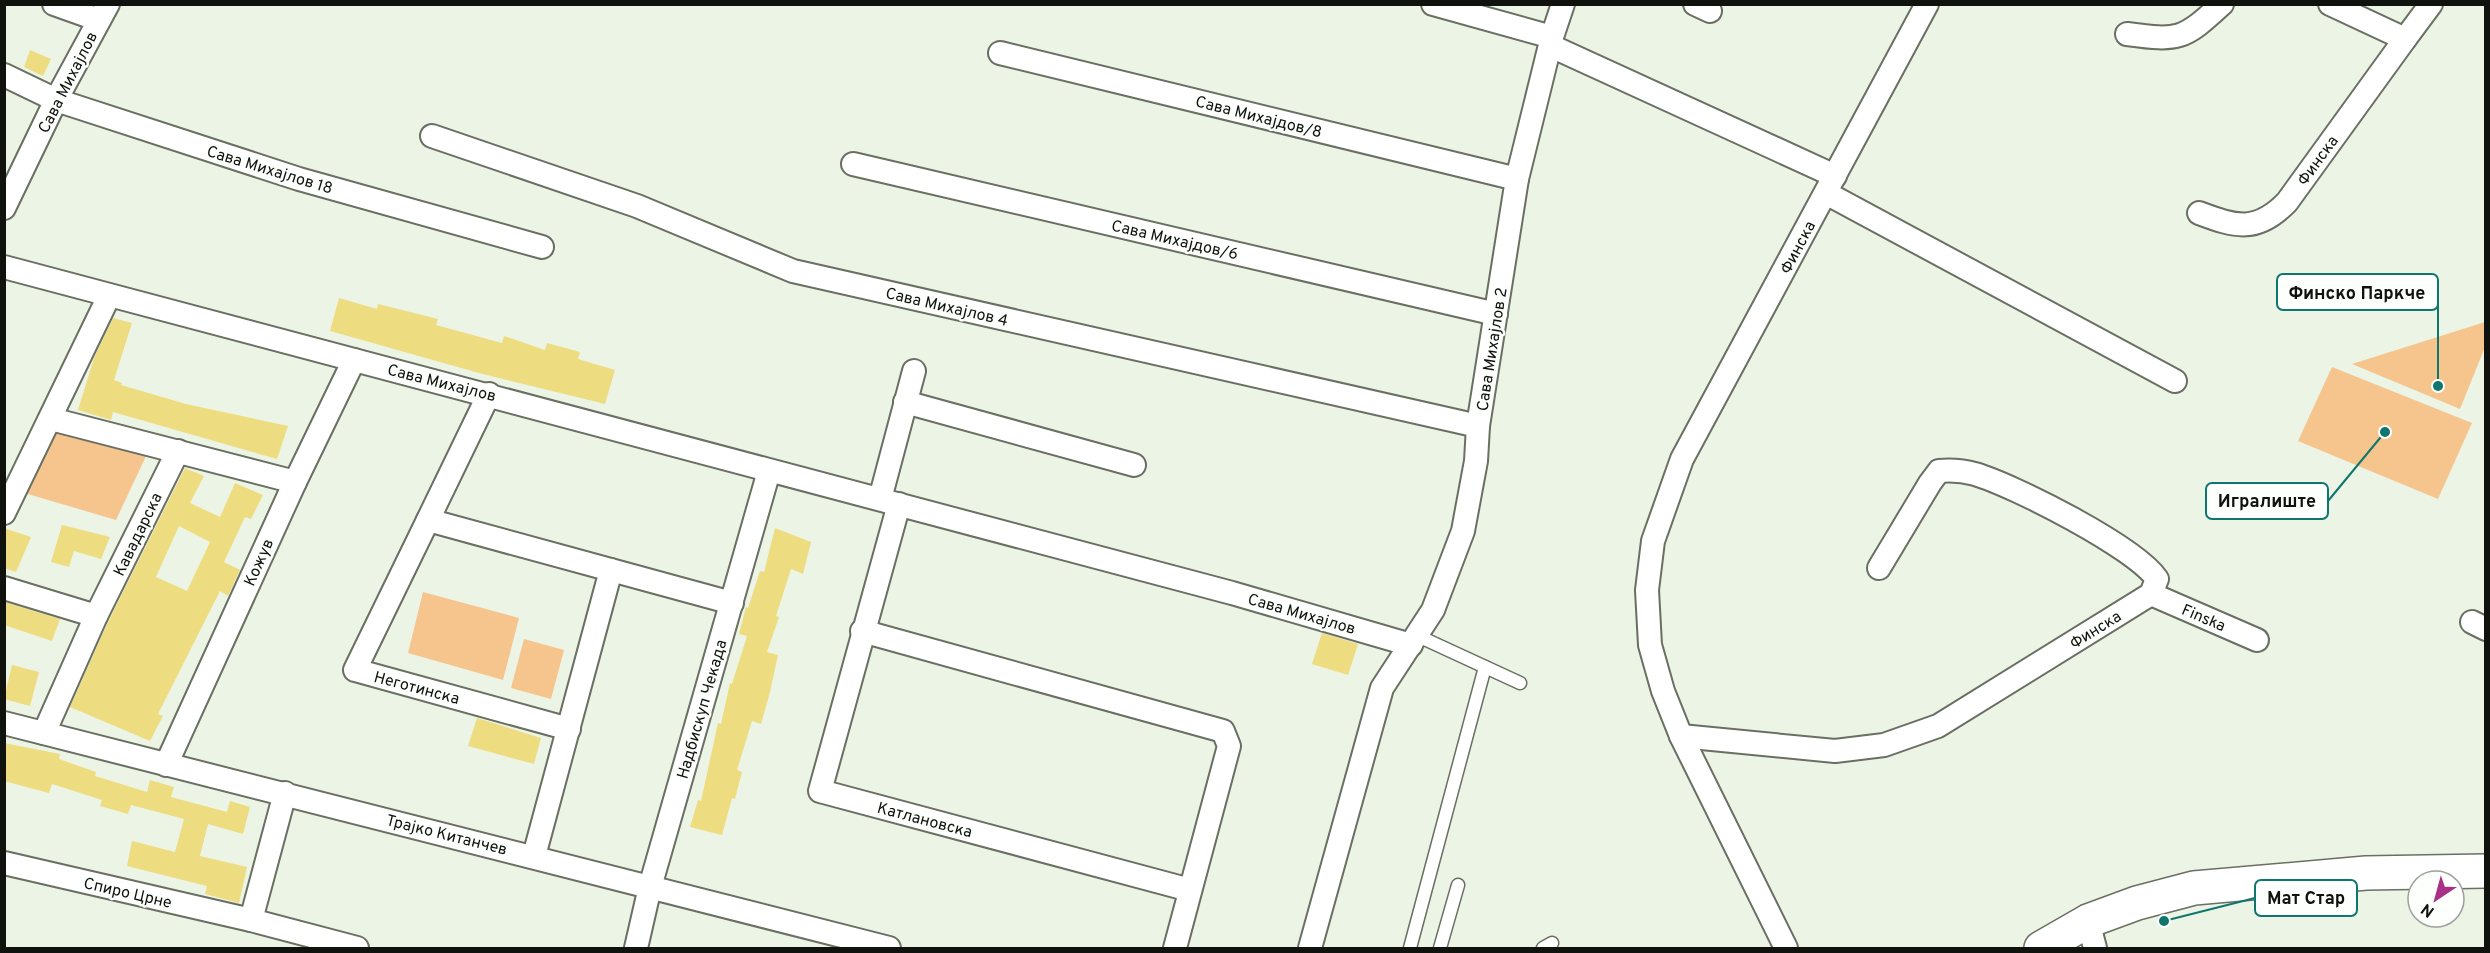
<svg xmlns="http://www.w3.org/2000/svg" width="2490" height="953" font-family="Overpass,sans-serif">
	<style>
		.green { fill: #f6c58d }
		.building { fill: #eddd80; fill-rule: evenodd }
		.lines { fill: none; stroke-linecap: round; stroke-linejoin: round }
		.lane-casing { stroke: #696f62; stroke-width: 15 }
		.street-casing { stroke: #696f62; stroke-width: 26 }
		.secondary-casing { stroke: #696f62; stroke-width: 36 }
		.lane { stroke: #fff; stroke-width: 12 }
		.street { stroke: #fff; stroke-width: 22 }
		.secondary { stroke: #fff; stroke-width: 33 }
		.labels { text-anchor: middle; stroke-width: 5; stroke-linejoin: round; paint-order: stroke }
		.street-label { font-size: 16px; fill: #0f120d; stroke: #fdfffc }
		.leader { fill: none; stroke: #0f766e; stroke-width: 2 }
		.callout-dot { fill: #0f766e; stroke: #fdfffc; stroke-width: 2 }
		.callout { fill: #fdfffc; stroke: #0f766e; stroke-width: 2 }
		.callout-label { font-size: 18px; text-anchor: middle; font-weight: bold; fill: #0f120d }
	</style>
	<rect width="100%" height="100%" fill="#ecf4e5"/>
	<g class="green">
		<polygon points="2485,322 2485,347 2460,409 2352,364"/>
		<polygon points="2332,367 2472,423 2438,499 2298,441"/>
		<polygon points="51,429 147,454 116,520 21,492"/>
		<polygon points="423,592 519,618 503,680 408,653"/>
		<polygon points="524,639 564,650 551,699 511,688"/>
	</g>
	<g class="building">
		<polygon points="30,50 51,59 43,76 24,67"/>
		<polygon points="339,298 377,309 378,304 438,319 436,325 502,343 504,336 545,350 547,343 580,352 578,359 615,370 605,404 479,373 330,331"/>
		<polygon points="113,318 132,323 114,380 122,383 121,385 186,404 288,426 277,459 113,412 111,420 78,410 94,358"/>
		<path d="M185 468 204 476 190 503 220 517 235 483 263 495 251 519 245 517 224 562 240 570 228 596 220 591 158 714 163 716 150 741 70 707 108 622ZM179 526 210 542 187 591 156 577Z"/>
		<polygon points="62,525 110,537 101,559 74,551 69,567 51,562"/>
		<polygon points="4,528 31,537 16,572 4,568"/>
		<polygon points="775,528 811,542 803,574 791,569 776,616 779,617 767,652 778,655 770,692 761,724 752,721 737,770 742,772 735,799 732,798 722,835 690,827 698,800 701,801 718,723 721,724 730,683 732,684 747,636 739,634 746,607 748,608 760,571 764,572"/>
		<polygon points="4,602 60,619 52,641 4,625"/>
		<polygon points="1322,633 1358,644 1348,675 1312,664"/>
		<polygon points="12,665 39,672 30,706 4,699"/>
		<polygon points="477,718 541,738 534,764 468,746"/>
		<polygon points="4,743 60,754 59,759 96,772 95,776 147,792 150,780 174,787 171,797 227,812 230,801 250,807 243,834 208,824 200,856 247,867 239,903 205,894 207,886 127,866 132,841 175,852 184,819 131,805 128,814 100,806 102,800 52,784 49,793 4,781"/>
	</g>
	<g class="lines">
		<g class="lane-casing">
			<g id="lane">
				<polyline points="1418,636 1520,683"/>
				<polyline points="1410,948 1485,667"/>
				<polyline points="1440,948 1458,885"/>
				<polyline points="1543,948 1552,943"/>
			</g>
		</g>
		<g class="street-casing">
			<g id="street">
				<polyline points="54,4 99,20"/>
				<polyline points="1433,4 1552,37"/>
				<polyline points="1695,4 1710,11"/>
				<polyline points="2330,4 2405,39 2431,4"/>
				<path d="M2127 34C2179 41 2183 40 2222 4"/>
				<polyline points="1551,46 1835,176"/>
				<polyline points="1000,53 1517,179"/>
				<polyline points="4,75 56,100 299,179 542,247"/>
				<polyline points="432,136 637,206 793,271 1478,426"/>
				<polyline points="853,164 1496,314"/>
				<polyline points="1826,193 2175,381"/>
				<polyline points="4,208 56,100 108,4"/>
				<path d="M2199 213C2236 227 2257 233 2287 202L2405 39"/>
				<polyline points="4,267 1232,593 1411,645"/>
				<polyline points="489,394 428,520 611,570 534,856"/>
				<polyline points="905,402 1134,465"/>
				<polyline points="51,419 295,482"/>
				<polyline points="880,499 914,371"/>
				<polyline points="899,504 820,791 1190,890"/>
				<polyline points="4,513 109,296"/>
				<polyline points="428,520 355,670 569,729"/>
				<polyline points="611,570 732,603"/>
				<polyline points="4,588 96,616"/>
				<polyline points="2151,594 2257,640"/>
				<polyline points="2472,622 2486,629"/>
				<polyline points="862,631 1223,731 1229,746 1175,948"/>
				<polyline points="4,723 889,948"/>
				<polyline points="44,733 96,616 178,451"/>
				<path d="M1681 736 1835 751 1884 745 1938 726 2151 594 2157 579C2135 547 2015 486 1975 474 1964 471 1951 470 1939 471L1930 483 1879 568"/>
				<polyline points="166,765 295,482 354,360"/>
				<polyline points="4,863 251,920 357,948"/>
				<polyline points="251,920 285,793"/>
				<polyline points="2088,921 2095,948"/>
				<polyline points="636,948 650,887 769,471"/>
				<polyline points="1310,948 1382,688 1433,610 1463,531 1476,461 1478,426 1517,179 1552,37 1563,4"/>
				<polyline points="1786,948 1681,736 1663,691 1650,645 1647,590 1653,541 1682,459 1927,4"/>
			</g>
		</g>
		<g class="secondary-casing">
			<polyline id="secondary" points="2041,948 2088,921 2137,903 2194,888 2366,873 2486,871"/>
		</g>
		<use href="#lane" class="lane"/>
		<use href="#street" class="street"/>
		<use href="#secondary" class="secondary"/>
	</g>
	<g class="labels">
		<g class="street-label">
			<text transform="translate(67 82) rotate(-63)" y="6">Сава Михајлов</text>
			<text transform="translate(1259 116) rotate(14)" y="6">Сава Михајдов/8</text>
			<text transform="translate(2317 160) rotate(-54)" y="6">Финска</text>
			<text transform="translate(270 169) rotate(17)" y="6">Сава Михајлов 18</text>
			<text transform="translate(1175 239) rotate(13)" y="6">Сава Михајдов/6</text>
			<text transform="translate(1797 247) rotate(-62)" y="6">Финска</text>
			<text transform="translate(947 306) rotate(13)" y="6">Сава Михајлов 4</text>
			<text transform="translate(1491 349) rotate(-81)" y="6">Сава Михајлов 2</text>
			<text transform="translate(442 382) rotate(14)" y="6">Сава Михајлов</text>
			<text transform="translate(137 534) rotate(-64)" y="6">Кавадарска</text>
			<text transform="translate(258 562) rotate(-66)" y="6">Кожув</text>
			<text transform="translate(1302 613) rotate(16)" y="6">Сава Михајлов</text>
			<text transform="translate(2204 617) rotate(23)" y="6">Finska</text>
			<text transform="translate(2095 629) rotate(-32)" y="6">Финска</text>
			<text transform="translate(417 687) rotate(15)" y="6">Неготинска</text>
			<text transform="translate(701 709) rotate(-74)" y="6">Надбискуп Чекада</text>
			<text transform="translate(925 819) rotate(15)" y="6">Катлановска</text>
			<text transform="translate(447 834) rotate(14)" y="6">Трајко Китанчев</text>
			<text transform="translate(128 892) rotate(13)" y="6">Спиро Црне</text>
		</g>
	</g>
	<path class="leader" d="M2438 386L2438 292M2385 432L2328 501M2164 921L2255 898"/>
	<g class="callout-dot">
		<circle cx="2438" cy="386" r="6"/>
		<circle cx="2385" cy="432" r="6"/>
		<circle cx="2164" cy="921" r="6"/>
	</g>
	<g class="callout">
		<rect x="2277" y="274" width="161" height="36" rx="6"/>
		<rect x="2206" y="483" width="122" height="36" rx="6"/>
		<rect x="2255" y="880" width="102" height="36" rx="6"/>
	</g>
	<g class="callout-label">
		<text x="2357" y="299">Финско Паркче</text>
		<text x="2267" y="507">Игралиште</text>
		<text x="2306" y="904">Мат Стар</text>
	</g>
	<rect width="2490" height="953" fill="none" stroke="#0f120d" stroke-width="12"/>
	<g transform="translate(2436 899) rotate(216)"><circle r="28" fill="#fdfffc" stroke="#9ea09c" stroke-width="1.5"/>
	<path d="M0-4.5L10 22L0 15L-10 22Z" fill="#a83086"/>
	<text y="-9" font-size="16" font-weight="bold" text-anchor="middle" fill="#0f120d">N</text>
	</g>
</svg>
